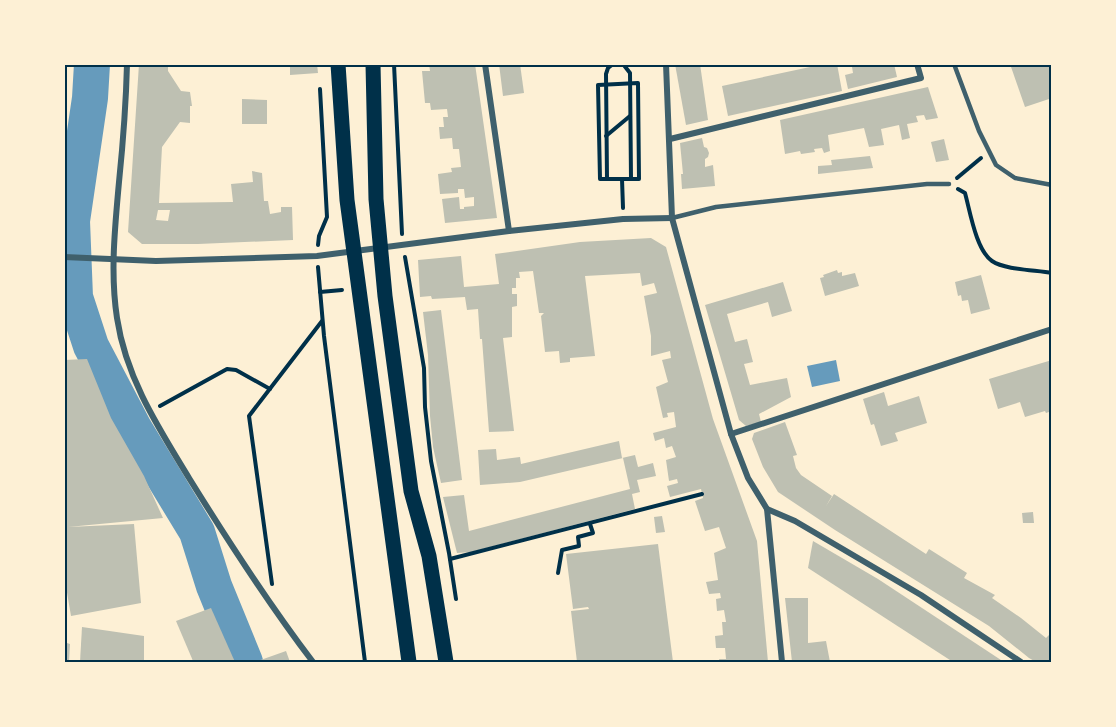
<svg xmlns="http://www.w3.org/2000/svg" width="1116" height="727" font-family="'Public Sans',sans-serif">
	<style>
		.water { fill: #669bbc }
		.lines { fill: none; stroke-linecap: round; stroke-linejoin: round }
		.river { stroke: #669bbc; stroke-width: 36 }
		.building { fill: #bec0b2; fill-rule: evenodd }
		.path { stroke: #003049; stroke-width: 4 }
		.service { stroke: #3f606c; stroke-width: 4.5 }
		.minor { stroke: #3f606c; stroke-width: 6 }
		.primary { stroke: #003049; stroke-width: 15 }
		.neatline { fill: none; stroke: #003049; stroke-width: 2 }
	</style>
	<rect width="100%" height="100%" fill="#fdf0d5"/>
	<polygon class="water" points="836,360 840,381 812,387 807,366"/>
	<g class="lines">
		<polyline class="river" points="92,64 90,98 72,221 75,297 91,346 134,428 197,532 214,586 245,662"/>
	</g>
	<g class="building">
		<path d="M139 64H168V71L181 91 190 92 192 106H190V123L180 122 162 147 159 203 233 202 231 184 253 182 252 171 262 173 264 201H268L270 214 281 212V207H292L293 240 198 244H142L128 232ZM158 210H170L168 221 156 220Z"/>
		<polygon points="290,64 317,64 318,73 290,75"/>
		<polygon points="429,64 475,64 497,218 445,223 442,199 459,197 460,209 464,209 464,207 474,206 474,197 465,198 464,189 458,189 458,193 440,194 438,174 452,172 451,168 461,167 459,149 453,149 452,138 440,139 439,127 444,127 443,117 448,117 447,109 431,110 430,103 425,103 422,71 430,71"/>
		<polygon points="499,64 520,64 524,93 503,96"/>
		<polygon points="675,64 700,64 708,120 686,125"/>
		<polygon points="824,64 837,64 842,91 728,116 722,86"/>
		<polygon points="864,64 894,64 897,77 848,89 845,75 853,73 852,67"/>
		<polygon points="1010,64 1052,64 1052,98 1025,107"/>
		<polygon points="928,87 938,118 926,120 924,115 916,116 918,122 907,124 910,138 902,140 899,125 881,129 884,145 869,147 864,128 828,135 830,151 824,153 822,148 814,149 815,152 801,154 800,151 785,154 780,120"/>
		<polygon points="242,99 267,100 267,124 242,124"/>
		<polygon points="702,138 704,147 707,148 709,153 708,157 705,159 705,167 713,165 715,186 682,189 681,174 683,174 680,143"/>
		<polygon points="944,139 949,160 936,162 931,142"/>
		<polygon points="870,156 873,168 818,174 818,166 832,165 831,160"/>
		<polygon points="651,238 666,247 713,419 757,541 768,662 720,662 719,659 726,659 725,648 716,648 715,636 723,635 722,622 726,622 724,610 717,611 716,599 721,598 720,593 709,594 706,582 718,580 714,553 726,548 719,527 705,531 695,501 703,498 701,489 670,497 667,486 678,483 677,479 669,481 666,460 676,457 672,446 666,448 664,438 655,441 653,433 676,427 674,412 667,413 668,417 663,418 656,387 668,382 662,360 671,358 670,351 651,356 651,336 644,296 657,293 654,283 642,286 640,273 585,276 595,356 570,358 570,362 560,363 559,351 545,352 541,316 544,313 539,313 533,271 519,272 520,278 516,278 516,288 512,288 512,294 517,294 517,306 512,307 512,337 503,338 514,431 489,432 482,339 480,339 478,309 467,310 465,297 432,299 431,296 420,297 418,260 461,256 464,287 499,284 495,254 580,242"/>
		<polygon points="837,270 838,273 842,272 842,276 855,273 859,286 825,296 820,278 824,277 823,275"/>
		<polygon points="981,275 990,309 971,314 968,300 962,301 961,295 958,296 955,282"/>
		<polygon points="783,282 792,311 772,317 768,302 727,314 735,342 747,339 753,362 744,364 750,385 787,378 791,397 759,414 761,422 746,426 739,420 705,305"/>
		<polygon points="441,310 462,480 441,483 433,447 430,416 428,355 423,312"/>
		<polygon points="87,359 111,418 144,476 163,518 68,527 134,524 141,603 71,616 64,575 64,360"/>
		<polygon points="1052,360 1052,411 1046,413 1045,411 1025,417 1020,402 998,409 989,379"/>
		<polygon points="884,392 888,406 919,396 927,423 895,433 898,441 881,446 874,424 871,425 863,399"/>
		<polygon points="785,422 797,455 793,456 796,468 801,475 832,496 826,506 834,494 926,554 929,549 967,573 964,578 995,595 992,598 1021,618 1046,638 1050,634 1052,635 1052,662 1036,662 1029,658 989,626 835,530 778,492 763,467 752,439 754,433"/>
		<polygon points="619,441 622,458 635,455 638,467 653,463 656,476 637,480 640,492 632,494 635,509 471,552 457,553 443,497 464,495 469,531 630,489 623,458 520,482 480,485 478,450 496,449 497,460 520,457 521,464"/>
		<polygon points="1033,512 1034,523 1023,523 1022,513"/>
		<polygon points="662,516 665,532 656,533 654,517"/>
		<polygon points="813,541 878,579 1004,662 953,662 808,568"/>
		<polygon points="658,544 673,662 577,662 571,611 589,609 588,607 573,609 566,554"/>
		<polygon points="785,598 808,598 808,643 826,641 830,662 792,662"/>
		<polygon points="211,608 235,662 193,661 176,621"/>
		<polygon points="82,627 144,636 144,662 80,662"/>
		<polygon points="64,642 70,644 69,661 64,661"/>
		<polygon points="286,651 290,662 255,662"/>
	</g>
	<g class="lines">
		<g class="path">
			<polyline points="394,64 402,234"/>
			<polyline points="623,64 630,73 631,179"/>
			<polygon points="638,83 639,179 600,179 598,85"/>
			<polyline points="606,136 630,116"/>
			<polyline points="957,178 981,158"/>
			<polyline points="607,179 606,74 608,68 613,64"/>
			<polyline points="622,179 623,208"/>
			<path d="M958 189 965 193C970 211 976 250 992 261 1005 270 1036 270 1052 273"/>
			<polyline points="318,245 319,236 327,217 320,89"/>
			<polyline points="405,257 424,368 425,407 431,461 449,553 456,599"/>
			<polyline points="318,267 324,336 365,662"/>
			<polyline points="320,292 342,290"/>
			<polyline points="160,406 227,369 236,370 270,389"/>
			<polyline points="450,559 702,494"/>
			<polyline points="558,573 562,550 579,546 578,537 593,533 590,524"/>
			<polyline points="272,584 249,416 322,321"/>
		</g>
		<g class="service">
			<polyline points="954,64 979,131 996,165 1015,178 1052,185"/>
			<polyline points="672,218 716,207 927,184 949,184"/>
		</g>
		<g class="minor">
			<path d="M127 64C126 104 123 143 119 182 115 227 110 273 117 318 126 378 158 427 189 478 228 541 268 603 313 662"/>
			<polyline points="485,64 509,231"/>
			<polyline points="666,64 672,218 731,434 748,478 767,509 795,521 921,595 1021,662"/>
			<polyline points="670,139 921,78 917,64"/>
			<polyline points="64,257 156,261 317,256 509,231 623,219 672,218"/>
			<polyline points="731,434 1052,329"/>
			<polyline points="767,509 782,662"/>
		</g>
		<g class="primary">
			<polyline points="338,64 347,200 409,662"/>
			<polyline points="373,64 376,199 385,296 411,491 429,556 446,662"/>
		</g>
	</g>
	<rect width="1116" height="727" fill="none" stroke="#fdf0d5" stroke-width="132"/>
	<rect x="66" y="66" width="984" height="595" class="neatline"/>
</svg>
